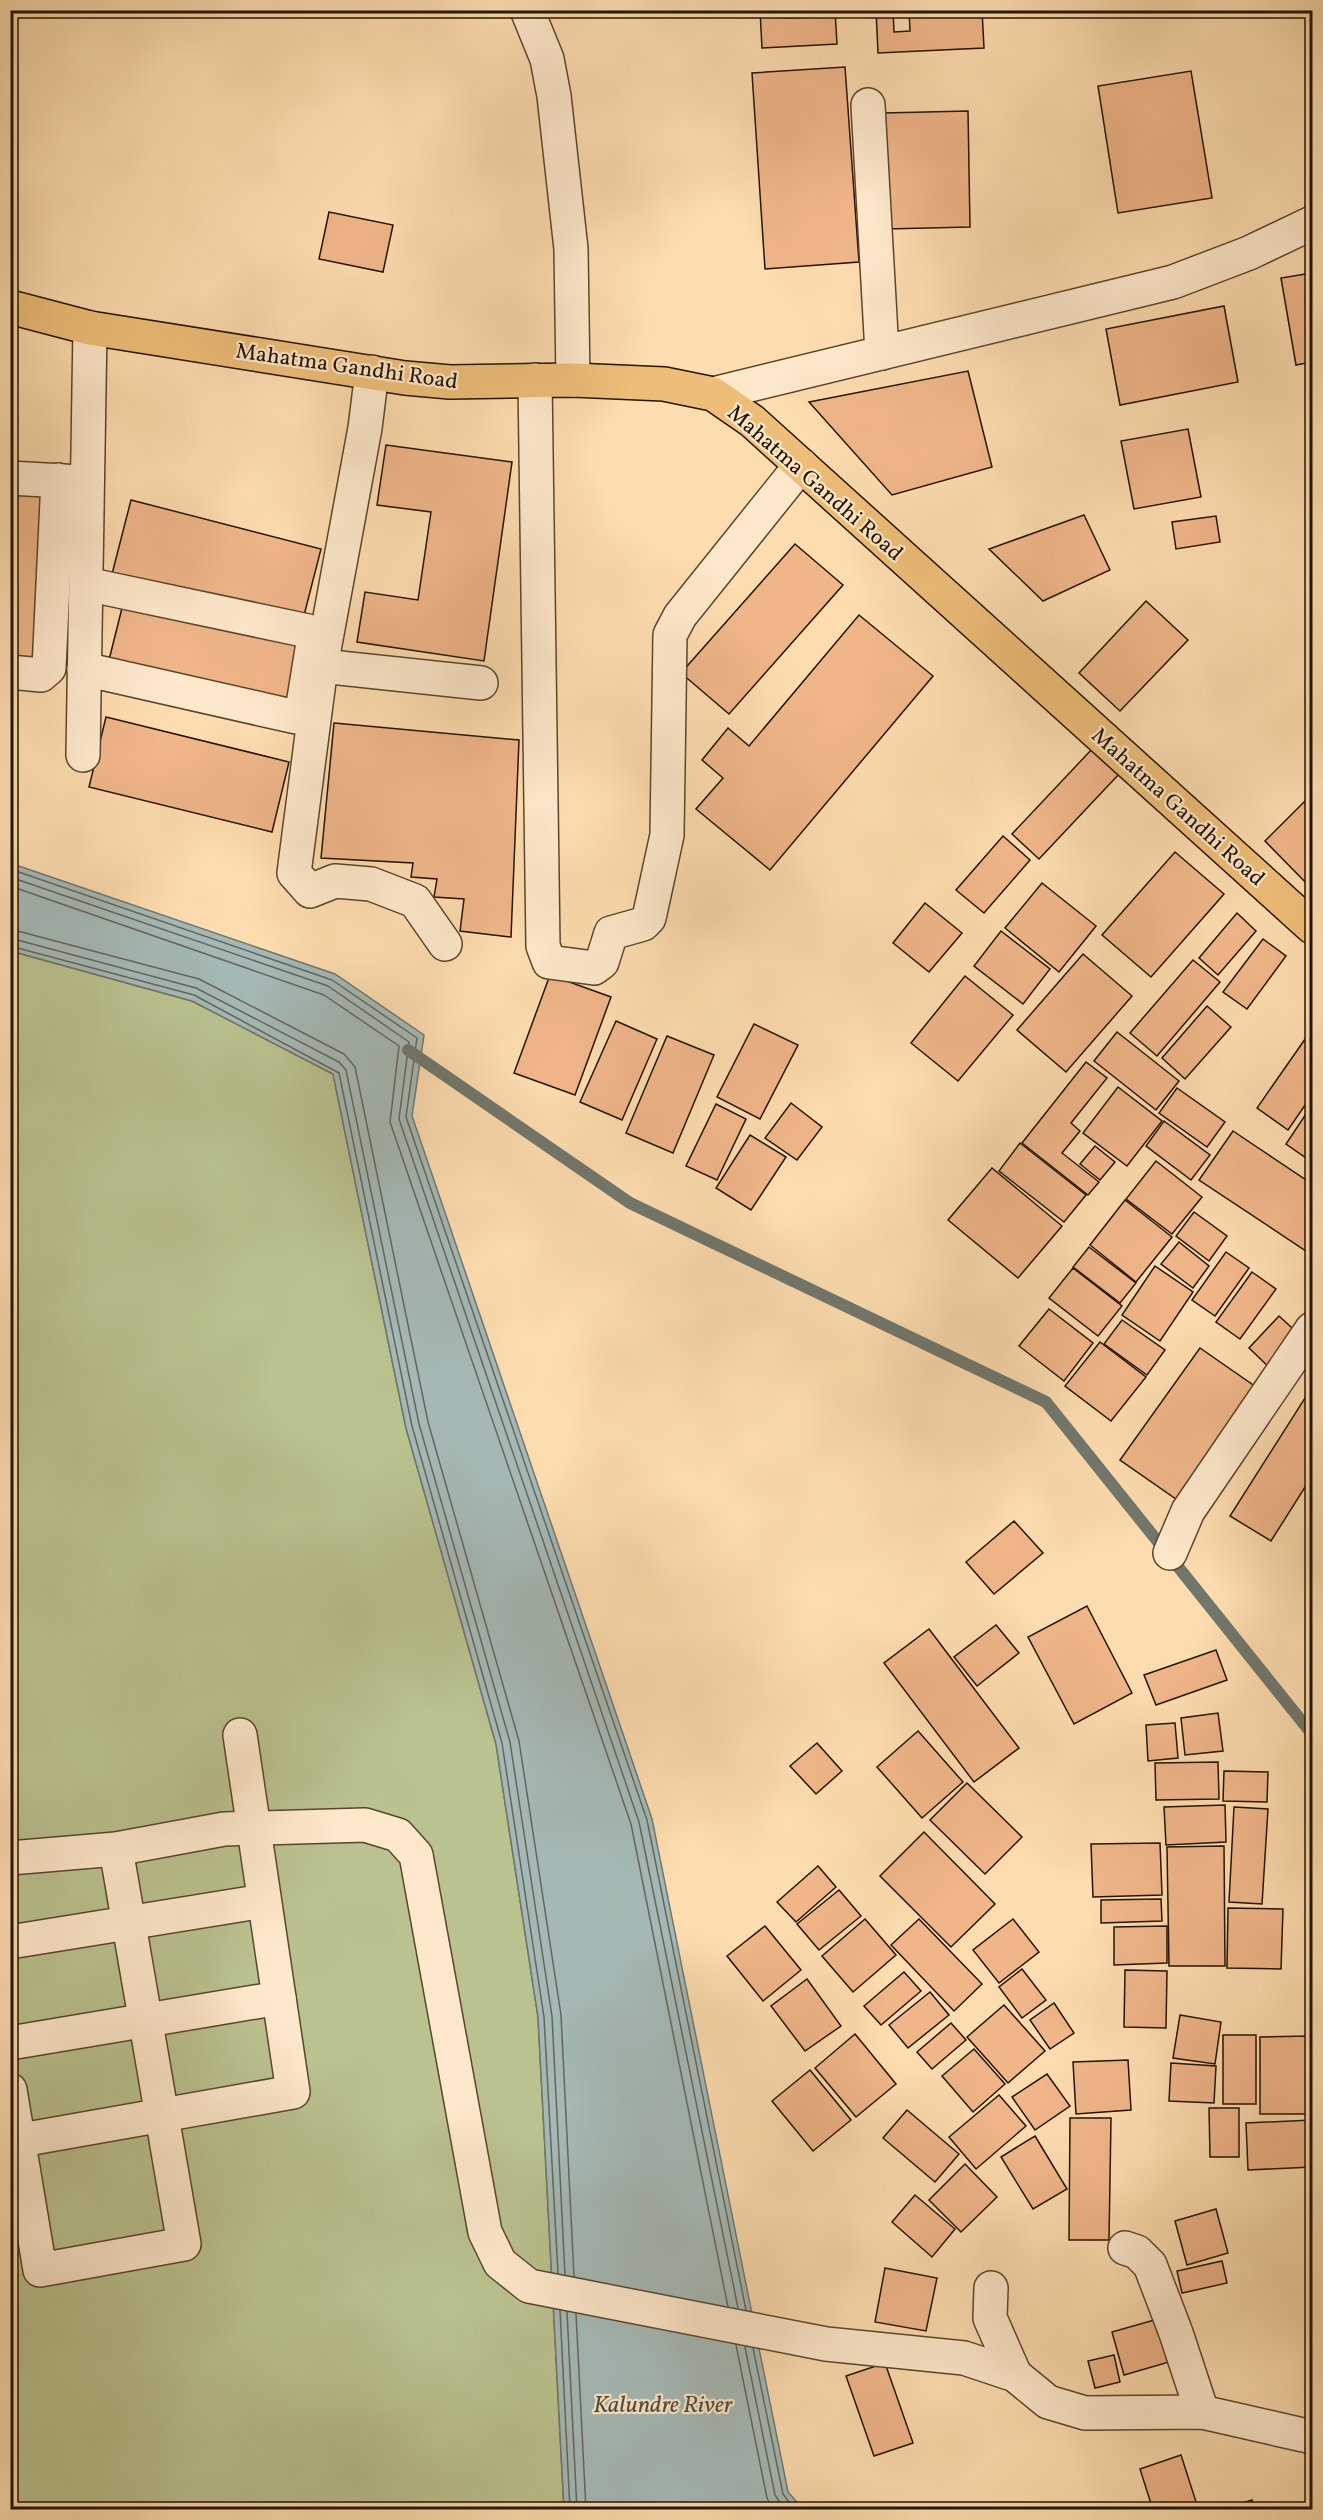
<svg xmlns="http://www.w3.org/2000/svg" width="1323" height="2520" font-family="Vollkorn,serif">
	<style>
		.green { fill: #bac28f; stroke: #6f6a48; stroke-width: 1.5 }
		.water { fill: #a4b9b6; stroke: #71776d; stroke-width: 1.5 }
		.lines { fill: none; stroke-linecap: round; stroke-linejoin: round }
		.shore { stroke: #64665b; stroke-width: 1.5 }
		.stream { stroke: #71776d; stroke-width: 12 }
		.building { fill: #f0b68a; stroke: #241300; stroke-width: 1.5 }
		.minor-casing { stroke: #5a452c; stroke-width: 36 }
		.major-casing { stroke: #241300; stroke-width: 36 }
		.minor { stroke: #fee8cb; stroke-width: 33 }
		.major { stroke: #eebe78; stroke-width: 33 }
		.labels { text-anchor: middle; stroke-width: 4.5; stroke-linejoin: round; paint-order: stroke }
		.street-label { font-size: 22px; fill: #241300; stroke: #fee8cb }
		.water-label { font-size: 24px; font-style: italic; fill: #514d40; stroke: #fee8cb }
	</style>
	<rect width="100%" height="100%" fill="#fddcaf"/>
	<filter id="stains"><feTurbulence type="fractalNoise" baseFrequency=".00333" numOctaves="4"/><feColorMatrix values="0 0 0 0 .2 0 0 0 0 .09 0 0 0 0 .02 0 0 0 .5 -.17"/></filter>
	<radialGradient id="worn" r=".72"><stop offset=".6" stop-color="#630" stop-opacity="0"/><stop offset="1" stop-color="#630" stop-opacity=".3"/></radialGradient>
	<polygon class="green" points="10,951 192,1001 333,1074 406,1428 496,1744 538,2017 564,2509 11,2509"/>
	<polygon class="water" points="10,863 335,974 424,1035 412,1116 652,1819 788,2492 803,2509 564,2509 538,2017 496,1744 406,1428 333,1074 192,1001 11,951"/>
	<g class="lines">
		<g class="shore">
			<polyline points="10,869 332,980 417,1038 406,1117 647,1820 746,2310"/>
			<polyline points="10,877 328,986 409,1042 399,1119 639,1822 738,2308"/>
			<polyline points="10,886 324,995 399,1046 390,1122 631,1824 728,2307"/>
			<polyline points="10,929 199,979 344,1054 355,1067 428,1422 519,1741 561,2015 574,2277"/>
			<polyline points="10,938 196,988 339,1062 346,1070 419,1424 510,1742 552,2016 565,2275"/>
			<polyline points="10,946 194,995 339,1073 412,1426 502,1743 544,2017 558,2273"/>
			<polyline points="560,2310 570,2510"/>
			<polyline points="567,2312 577,2510"/>
			<polyline points="576,2314 586,2510"/>
			<polyline points="736,2345 767,2498 773,2510"/>
			<polyline points="745,2347 775,2495 785,2510"/>
			<polyline points="753,2348 783,2494 795,2510"/>
		</g>
		<polyline class="stream" points="408,1050 630,1203 1046,1402 1312,1734"/>
	</g>
	<g class="building">
		<polygon points="760,10 784,10 784,18 812,17 812,10 835,10 837,44 762,48"/>
		<polygon points="876,10 893,10 894,32 910,31 909,10 982,10 984,48 878,53"/>
		<polygon points="845,67 859,262 765,269 752,73"/>
		<polygon points="1191,71 1212,198 1118,213 1098,86"/>
		<polygon points="968,111 970,227 886,229 883,113"/>
		<polygon points="329,212 393,225 383,272 319,259"/>
		<polygon points="1312,273 1312,362 1296,365 1281,278"/>
		<polygon points="1224,306 1238,382 1120,405 1106,329"/>
		<polygon points="968,371 992,467 892,495 809,402"/>
		<polygon points="1312,383 1312,412 1308,384"/>
		<polygon points="1188,429 1201,497 1134,509 1121,441"/>
		<polygon points="386,445 512,462 484,661 357,642 365,592 418,600 431,512 377,505"/>
		<polygon points="10,485 53,487 43,660 10,659"/>
		<polygon points="131,500 321,549 301,627 111,578"/>
		<polygon points="1084,515 1110,570 1043,601 989,549"/>
		<polygon points="1216,516 1220,542 1176,549 1172,522"/>
		<polygon points="795,544 843,585 729,714 681,673"/>
		<polygon points="125,596 308,639 297,710 106,672"/>
		<polygon points="1146,601 1188,640 1120,711 1079,673"/>
		<polygon points="859,615 933,676 770,870 696,809 723,778 702,760 728,728 749,746"/>
		<polygon points="106,717 289,762 272,832 89,787"/>
		<polygon points="334,723 519,740 511,937 460,931 464,899 434,897 437,879 411,877 413,863 321,858"/>
		<polygon points="1093,748 1120,773 1039,859 1012,834"/>
		<polygon points="1312,794 1312,889 1265,841"/>
		<polygon points="1003,836 1030,860 984,913 956,890"/>
		<polygon points="1175,852 1224,894 1151,977 1102,935"/>
		<polygon points="1042,883 1096,926 1059,972 1005,928"/>
		<polygon points="925,903 962,933 929,972 893,943"/>
		<polygon points="1237,913 1256,931 1218,975 1199,958"/>
		<polygon points="1001,931 1050,969 1023,1004 974,966"/>
		<polygon points="1263,939 1286,956 1247,1009 1223,992"/>
		<polygon points="1083,954 1132,996 1066,1072 1017,1030"/>
		<polygon points="1193,960 1220,982 1157,1056 1130,1033"/>
		<polygon points="550,975 611,997 575,1095 514,1073"/>
		<polygon points="965,976 1013,1015 958,1081 911,1043"/>
		<polygon points="1207,1006 1231,1027 1185,1079 1162,1058"/>
		<polygon points="616,1021 657,1039 622,1120 580,1102"/>
		<polygon points="754,1024 798,1045 760,1119 717,1097"/>
		<polygon points="1117,1032 1179,1081 1156,1110 1094,1061"/>
		<polygon points="1310,1032 1312,1034 1312,1095 1288,1130 1257,1108"/>
		<polygon points="667,1036 714,1055 673,1153 626,1133"/>
		<polygon points="1086,1062 1107,1078 1071,1123 1080,1131 1062,1153 1099,1182 1088,1195 1022,1143"/>
		<polygon points="1118,1087 1162,1121 1127,1166 1083,1133"/>
		<polygon points="1177,1088 1225,1122 1207,1147 1159,1113"/>
		<polygon points="791,1103 822,1127 797,1160 765,1138"/>
		<polygon points="716,1104 746,1119 717,1180 686,1166"/>
		<polygon points="1312,1105 1312,1162 1286,1144"/>
		<polygon points="1164,1121 1210,1155 1191,1180 1146,1146"/>
		<polygon points="1233,1131 1312,1184 1312,1255 1199,1180"/>
		<polygon points="750,1135 786,1157 751,1210 716,1188"/>
		<polygon points="1020,1143 1086,1195 1064,1222 999,1171"/>
		<polygon points="1095,1146 1115,1162 1100,1180 1080,1164"/>
		<polygon points="1156,1161 1202,1197 1172,1234 1126,1199"/>
		<polygon points="992,1168 1062,1226 1018,1278 948,1220"/>
		<polygon points="1125,1200 1172,1237 1136,1282 1090,1245"/>
		<polygon points="1194,1212 1227,1236 1209,1261 1176,1236"/>
		<polygon points="1179,1242 1209,1266 1193,1288 1161,1264"/>
		<polygon points="1089,1247 1136,1283 1120,1303 1073,1267"/>
		<polygon points="1226,1252 1249,1268 1215,1316 1192,1300"/>
		<polygon points="1155,1266 1193,1292 1160,1341 1122,1315"/>
		<polygon points="1073,1268 1122,1306 1098,1336 1049,1298"/>
		<polygon points="1252,1272 1276,1289 1240,1339 1216,1322"/>
		<polygon points="1049,1309 1093,1343 1064,1381 1019,1346"/>
		<polygon points="1279,1316 1302,1337 1272,1370 1249,1348"/>
		<polygon points="1122,1320 1165,1350 1147,1375 1104,1344"/>
		<polygon points="1100,1342 1146,1377 1111,1421 1065,1386"/>
		<polygon points="1200,1348 1266,1394 1186,1506 1120,1460"/>
		<polygon points="1312,1387 1312,1476 1271,1541 1230,1516"/>
		<polygon points="1014,1521 1043,1553 994,1594 966,1562"/>
		<polygon points="1087,1606 1132,1693 1074,1724 1028,1637"/>
		<polygon points="996,1625 1019,1653 977,1686 954,1657"/>
		<polygon points="929,1629 1019,1748 974,1782 884,1663"/>
		<polygon points="1216,1650 1227,1680 1156,1705 1144,1675"/>
		<polygon points="1218,1713 1223,1751 1185,1755 1181,1718"/>
		<polygon points="1175,1723 1178,1758 1148,1761 1146,1725"/>
		<polygon points="918,1731 963,1782 922,1818 877,1767"/>
		<polygon points="817,1743 842,1771 816,1794 790,1766"/>
		<polygon points="1218,1762 1219,1799 1156,1800 1155,1763"/>
		<polygon points="1224,1771 1268,1772 1267,1802 1223,1801"/>
		<polygon points="967,1783 1022,1837 985,1874 930,1820"/>
		<polygon points="1225,1805 1226,1842 1166,1845 1164,1807"/>
		<polygon points="1234,1807 1268,1809 1262,1904 1229,1902"/>
		<polygon points="924,1832 995,1904 951,1947 880,1876"/>
		<polygon points="1160,1843 1162,1895 1093,1897 1091,1844"/>
		<polygon points="1224,1846 1225,1966 1169,1966 1167,1847"/>
		<polygon points="818,1866 836,1887 796,1922 777,1902"/>
		<polygon points="839,1890 861,1916 819,1950 797,1924"/>
		<polygon points="1161,1899 1162,1921 1101,1923 1101,1900"/>
		<polygon points="1228,1908 1283,1909 1281,1969 1227,1968"/>
		<polygon points="865,1919 896,1955 853,1992 822,1956"/>
		<polygon points="919,1919 982,1984 954,2011 891,1945"/>
		<polygon points="1013,1919 1039,1952 999,1983 973,1950"/>
		<polygon points="765,1926 801,1970 763,2001 727,1956"/>
		<polygon points="1167,1926 1167,1963 1114,1965 1114,1927"/>
		<polygon points="1022,1969 1046,2000 1022,2018 999,1987"/>
		<polygon points="1125,1970 1167,1971 1166,2028 1124,2027"/>
		<polygon points="904,1972 921,1991 881,2025 864,2006"/>
		<polygon points="807,1979 841,2026 805,2051 771,2006"/>
		<polygon points="930,1992 949,2015 908,2048 889,2025"/>
		<polygon points="1054,2003 1074,2033 1050,2049 1030,2020"/>
		<polygon points="1004,2005 1045,2051 1008,2083 967,2037"/>
		<polygon points="1180,2015 1221,2022 1215,2064 1173,2058"/>
		<polygon points="951,2023 966,2040 932,2069 917,2052"/>
		<polygon points="855,2034 896,2084 856,2117 815,2068"/>
		<rect x="1223" y="2035" width="33" height="69"/>
		<polygon points="1311,2036 1312,2114 1260,2114 1260,2037"/>
		<polygon points="974,2049 1005,2084 973,2112 942,2076"/>
		<polygon points="1128,2060 1131,2110 1076,2114 1073,2062"/>
		<polygon points="1171,2063 1216,2066 1214,2103 1169,2101"/>
		<polygon points="810,2070 851,2120 813,2151 772,2101"/>
		<polygon points="1047,2074 1070,2106 1035,2130 1012,2097"/>
		<polygon points="999,2095 1026,2126 976,2169 949,2137"/>
		<polygon points="1209,2108 1239,2108 1239,2157 1210,2157"/>
		<polygon points="907,2110 959,2154 935,2182 883,2138"/>
		<polygon points="1070,2118 1111,2118 1109,2240 1069,2240"/>
		<polygon points="1312,2120 1312,2167 1248,2170 1246,2123"/>
		<polygon points="1035,2136 1067,2189 1033,2209 1001,2157"/>
		<polygon points="965,2164 997,2197 961,2232 929,2200"/>
		<polygon points="915,2195 955,2229 932,2257 892,2222"/>
		<polygon points="1216,2209 1228,2253 1187,2265 1175,2221"/>
		<polygon points="1222,2261 1227,2283 1182,2293 1177,2271"/>
		<polygon points="885,2268 937,2278 926,2331 875,2322"/>
		<polygon points="1158,2319 1169,2362 1124,2375 1112,2332"/>
		<polygon points="1114,2355 1120,2382 1095,2388 1088,2361"/>
		<polygon points="885,2363 913,2443 874,2456 846,2376"/>
		<polygon points="1181,2455 1198,2508 1153,2510 1140,2469"/>
		<polygon points="1252,2500 1255,2510 1221,2510"/>
	</g>
	<g class="lines">
		<g class="minor-casing">
			<g id="minor">
				<polyline points="527,10 547,59 554,96 571,249 573,380"/>
				<polyline points="868,105 882,353"/>
				<polyline points="372,372 365,428 321,666 294,873 310,891 335,881 371,884 415,901 445,944"/>
				<polyline points="535,380 543,946 549,962 594,968 602,962 611,933 643,924 649,918 667,835 670,635 680,616 801,465"/>
				<polyline points="713,394 1173,282 1249,253 1312,223"/>
				<polyline points="10,478 80,482"/>
				<polyline points="321,666 481,683"/>
				<polyline points="84,669 296,717 302,711 314,637 308,631 86,584"/>
				<polyline points="10,672 41,675 49,668 58,480"/>
				<polyline points="83,755 90,328"/>
				<polyline points="1170,1553 1188,1511 1312,1329"/>
				<polyline points="10,1858 116,1849 224,1829 365,1825 398,1835 416,1855 485,2232 500,2263 529,2286 826,2344 964,2358 1015,2375 1048,2402 1085,2413 1202,2412 1312,2437"/>
				<polyline points="10,1942 264,1901"/>
				<polyline points="10,2043 279,1998"/>
				<polyline points="10,2090 40,2270 184,2244 116,1849"/>
				<polyline points="10,2142 293,2092 240,1735"/>
				<polyline points="1125,2248 1137,2252 1150,2265 1176,2333 1202,2412"/>
				<polyline points="991,2288 990,2318 1015,2375"/>
			</g>
		</g>
		<g class="major-casing">
			<polyline id="major" points="10,307 90,328 405,378 450,382 573,380 664,384 713,394 752,421 1312,927"/>
		</g>
		<use href="#minor" class="minor"/>
		<use href="#major" class="major"/>
	</g>
	<g class="labels">
		<g class="street-label">
			<text transform="translate(347 365) rotate(8)" y="8">Mahatma Gandhi Road</text>
			<text transform="translate(816 482) rotate(41)" y="8">Mahatma Gandhi Road</text>
			<text transform="translate(1179 806) rotate(42)" y="8">Mahatma Gandhi Road</text>
		</g>
		<g class="water-label">
			<text x="663" y="2412">Kalundre River</text>
		</g>
	</g>
	<rect width="1323" height="2520" fill="none" stroke="#fddcaf" stroke-width="36"/>
	<rect x="12" y="12" width="1299" height="2496" fill="none" stroke="#241300" stroke-width="3"/>
	<rect x="18" y="18" width="1287" height="2484" fill="none" stroke="#241300" stroke-width="1.5"/>
	<rect width="100%" height="100%" filter="url(#stains)"/>
	<rect width="100%" height="100%" fill="url(#worn)"/>
</svg>
